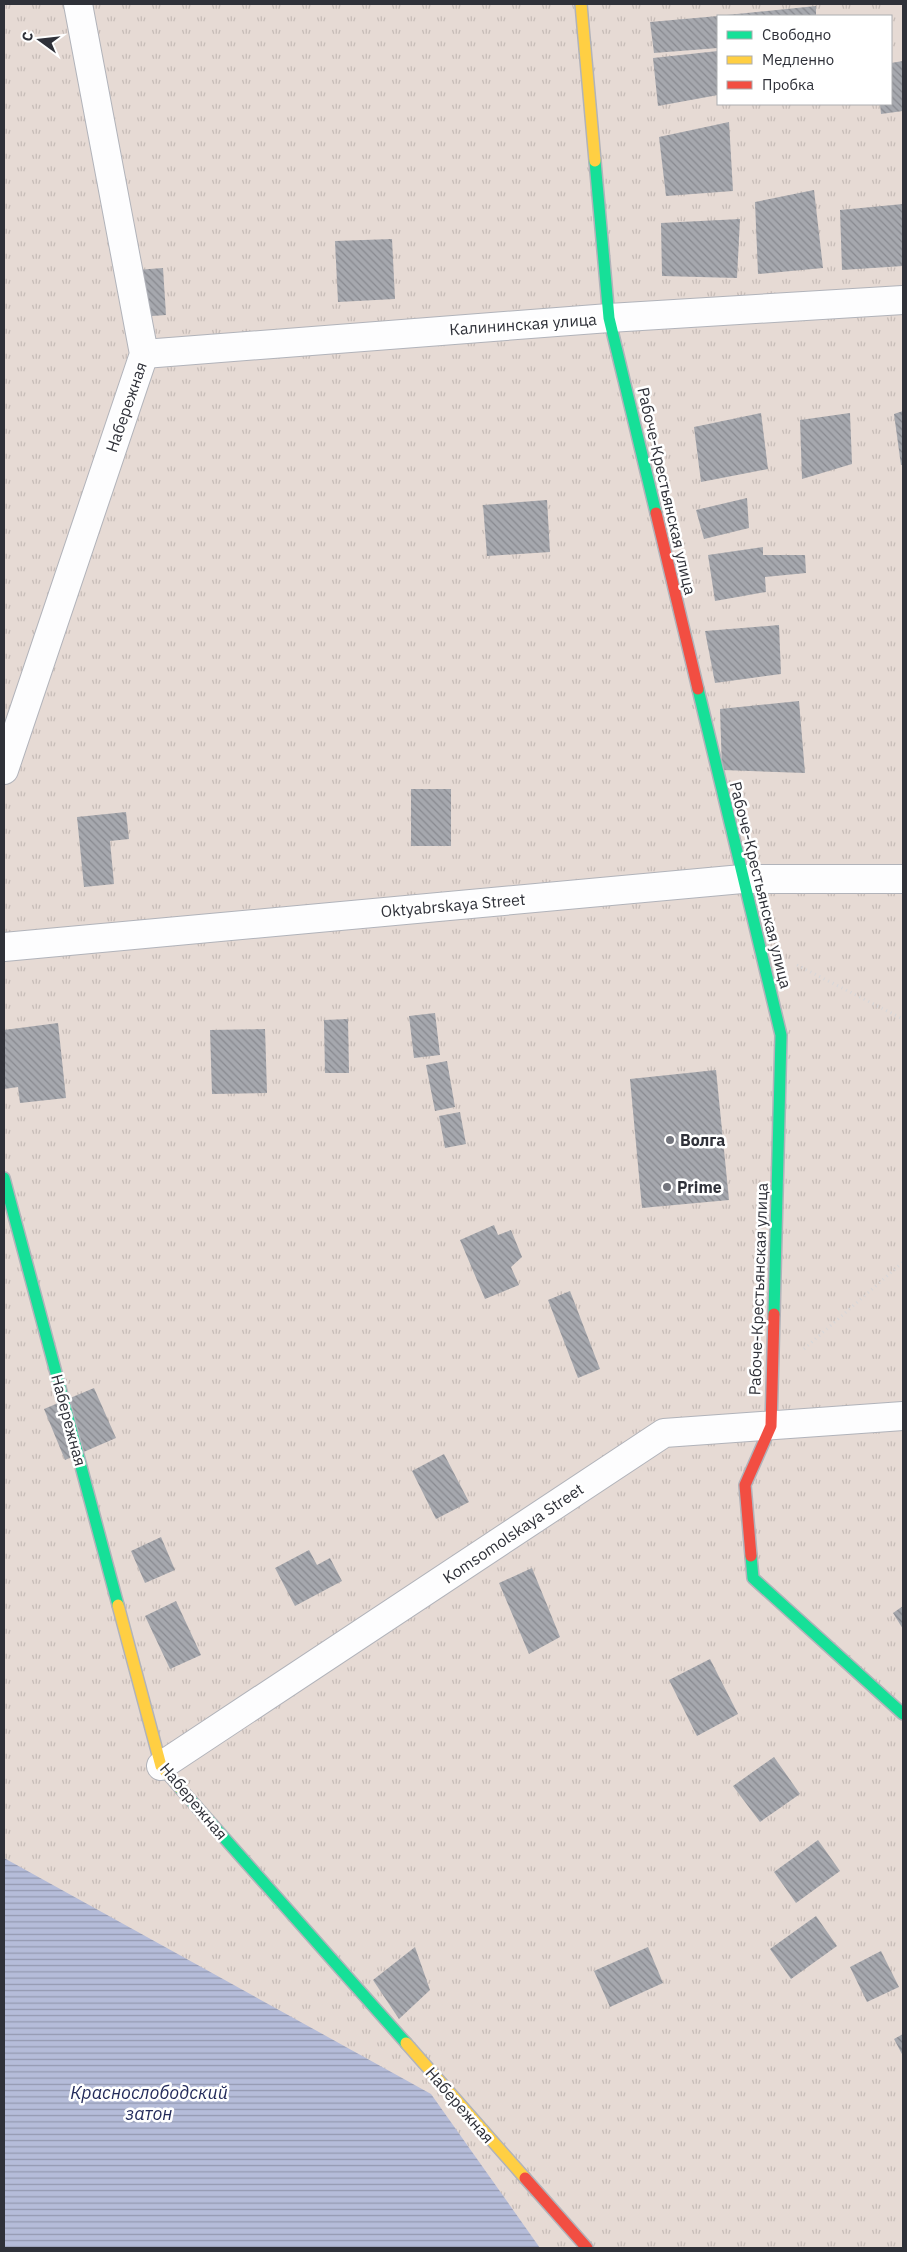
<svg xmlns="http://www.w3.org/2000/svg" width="907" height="2252" font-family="'IBM Plex Sans',sans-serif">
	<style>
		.park { fill: url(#park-tufts); fill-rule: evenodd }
		.water { fill: url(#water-rules) }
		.building { fill: url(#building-back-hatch) }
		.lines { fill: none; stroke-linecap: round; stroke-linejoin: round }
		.street-casing { stroke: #b1b3ba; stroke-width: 30 }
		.fast-casing { stroke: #b1b3ba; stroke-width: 14 }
		.slow-casing { stroke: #b1b3ba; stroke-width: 14 }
		.jam-casing { stroke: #b1b3ba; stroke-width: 14 }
		.path { stroke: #d7d7d9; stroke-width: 3; stroke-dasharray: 1 4; stroke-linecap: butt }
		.street { stroke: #fdfdfe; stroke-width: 28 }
		.fast { stroke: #16e098; stroke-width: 11 }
		.slow { stroke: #ffcf43; stroke-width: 11 }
		.jam { stroke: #f24e42; stroke-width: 11 }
		.poi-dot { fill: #73757d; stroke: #fff; stroke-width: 2 }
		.labels { text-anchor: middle; stroke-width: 5; stroke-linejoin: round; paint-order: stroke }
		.street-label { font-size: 16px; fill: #2f3139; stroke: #fff }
		.poi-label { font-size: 16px; font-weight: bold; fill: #2f3139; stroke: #fff; text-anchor: start }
		.water-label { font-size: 18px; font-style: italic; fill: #232b5b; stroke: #fff }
	</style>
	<defs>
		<pattern id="park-tufts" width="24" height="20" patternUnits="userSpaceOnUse" patternTransform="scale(1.25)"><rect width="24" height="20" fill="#e6dad4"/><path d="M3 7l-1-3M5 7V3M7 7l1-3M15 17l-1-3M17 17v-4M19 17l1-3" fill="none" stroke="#c6bcb7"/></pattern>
		<pattern id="water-rules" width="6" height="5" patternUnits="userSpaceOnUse" patternTransform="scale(1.25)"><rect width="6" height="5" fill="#b5bcd9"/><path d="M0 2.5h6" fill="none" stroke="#9499b1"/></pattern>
		<pattern id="building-back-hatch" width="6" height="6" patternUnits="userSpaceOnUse" patternTransform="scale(1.25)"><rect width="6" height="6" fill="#a6a8ae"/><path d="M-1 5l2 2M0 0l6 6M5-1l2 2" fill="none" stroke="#88898f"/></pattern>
	</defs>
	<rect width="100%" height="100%" fill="#f1f3fa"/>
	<path class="park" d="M4 4H903V2248H4ZM718 16H891V104H718Z"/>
	<polygon class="water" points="4,1858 431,2094 540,2248 4,2248"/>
	<g class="building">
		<polygon points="816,6 816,16 727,16 727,15"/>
		<polygon points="718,16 718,48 654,53 650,22"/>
		<polygon points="718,51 718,95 658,106 653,58"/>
		<polygon points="903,61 903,111 881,114 880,104 891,104 891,63"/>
		<polygon points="729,122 733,191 666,196 659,137"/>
		<polygon points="814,190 823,268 758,274 755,202"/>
		<polygon points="903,204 903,266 842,270 840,210"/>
		<polygon points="740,219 737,278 662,276 661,223"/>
		<polygon points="392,239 395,299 338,302 335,241"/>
		<polygon points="163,268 166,315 139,317 136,270"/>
		<polygon points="903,411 903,465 901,465 894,414"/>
		<polygon points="761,413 768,469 701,482 694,427"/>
		<polygon points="850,413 852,464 802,479 800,420"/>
		<polygon points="747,498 749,528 704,539 696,510"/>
		<polygon points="547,500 550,552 487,556 483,505"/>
		<polygon points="763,547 763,555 805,555 806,573 765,577 766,592 715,601 708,555"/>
		<polygon points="779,625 781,674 715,683 705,631"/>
		<polygon points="799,701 805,773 722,770 720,709"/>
		<rect x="411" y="789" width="40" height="57"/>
		<polygon points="126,812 129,839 110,841 114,884 84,887 77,817"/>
		<polygon points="435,1013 440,1055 414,1058 409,1016"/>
		<polygon points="348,1019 349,1073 325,1073 324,1020"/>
		<polygon points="58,1023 66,1098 20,1103 18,1087 4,1089 4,1030"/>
		<polygon points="265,1029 267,1093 212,1094 210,1030"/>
		<polygon points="447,1061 455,1107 435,1111 426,1065"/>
		<polygon points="716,1070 729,1200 642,1208 630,1079"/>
		<polygon points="460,1112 466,1144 445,1148 439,1116"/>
		<polygon points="494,1225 498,1235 511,1230 522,1257 511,1267 519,1285 485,1299 460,1240"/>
		<polygon points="570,1291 600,1369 578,1378 548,1300"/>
		<polygon points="94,1388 116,1438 65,1460 44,1409"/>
		<polygon points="444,1454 469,1502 436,1519 412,1471"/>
		<polygon points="161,1537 175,1570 145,1583 131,1551"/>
		<polygon points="309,1550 317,1565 330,1558 342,1581 295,1606 275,1568"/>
		<polygon points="532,1568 560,1637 529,1654 499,1583"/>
		<polygon points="176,1601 201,1655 170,1669 145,1616"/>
		<polygon points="903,1606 903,1629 893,1613"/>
		<polygon points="710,1659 738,1714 697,1736 669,1680"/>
		<polygon points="774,1757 800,1794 760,1822 733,1786"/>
		<polygon points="818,1840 840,1871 796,1903 774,1872"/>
		<polygon points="816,1916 837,1946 791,1979 770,1949"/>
		<polygon points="415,1947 430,1990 399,2019 373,1980"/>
		<polygon points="648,1947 663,1983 610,2007 594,1971"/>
		<polygon points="881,1951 899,1987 867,2002 850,1967"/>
		<polygon points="903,2034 903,2056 894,2039"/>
	</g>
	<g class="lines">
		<g class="street-casing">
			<g id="street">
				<polyline points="144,354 609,318 903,300"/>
				<polyline points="4,770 144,354 78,4"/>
				<polyline points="4,947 742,879 903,879"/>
				<polyline points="161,1766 664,1433 903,1416"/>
			</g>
		</g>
		<g class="fast-casing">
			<g id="fast">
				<polyline points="595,161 609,318 656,513"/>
				<polyline points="698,689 781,1035 774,1314"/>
				<polyline points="4,1178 118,1605"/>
				<polyline points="751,1556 753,1578 903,1714"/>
				<polyline points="180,1788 406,2043"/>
			</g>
		</g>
		<g class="slow-casing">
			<g id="slow">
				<polyline points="581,4 595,161"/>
				<polyline points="118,1605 161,1766 180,1788"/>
				<polyline points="406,2043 525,2178"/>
			</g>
		</g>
		<g class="jam-casing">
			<g id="jam">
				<polyline points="656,513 698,689"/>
				<polyline points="751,1556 745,1485 771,1426 774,1314"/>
				<polyline points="525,2178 587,2248"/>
			</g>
		</g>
		<g class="path">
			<polyline points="797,965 903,1019"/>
			<polyline points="804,1349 903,1262"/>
		</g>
		<use href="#street" class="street"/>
		<use href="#fast" class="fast"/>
		<use href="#slow" class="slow"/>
		<use href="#jam" class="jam"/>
	</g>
	<g class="poi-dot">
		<circle cx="670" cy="1140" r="5"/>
		<circle cx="667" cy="1187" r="5"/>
	</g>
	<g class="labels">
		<g class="street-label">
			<text transform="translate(523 324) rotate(-4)" y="6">Калининская улица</text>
			<text transform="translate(126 407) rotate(-71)" y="6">Набережная</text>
			<text transform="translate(667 491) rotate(77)" y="6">Рабоче-Крестьянская улица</text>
			<text transform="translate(761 885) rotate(76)" y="6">Рабоче-Крестьянская улица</text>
			<text transform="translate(453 905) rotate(-5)" y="6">Oktyabrskaya Street</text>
			<text transform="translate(758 1289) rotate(-88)" y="6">Рабоче-Крестьянская улица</text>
			<text transform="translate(69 1420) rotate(75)" y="6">Набережная</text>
			<text transform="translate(513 1533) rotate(-34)" y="6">Komsomolskaya Street</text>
			<text transform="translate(194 1801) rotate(50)" y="6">Набережная</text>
			<text transform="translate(460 2105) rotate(49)" y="6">Набережная</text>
		</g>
		<g class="poi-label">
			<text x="680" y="1146">Волга</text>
			<text x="677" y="1193">Prime</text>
		</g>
		<g class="water-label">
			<text x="149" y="2099">Краснослободский<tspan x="149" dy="21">затон</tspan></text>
		</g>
	</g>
	<rect width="907" height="2252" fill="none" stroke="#2f3139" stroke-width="10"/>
	<rect x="717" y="15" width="175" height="90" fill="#ffffff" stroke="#acadb0"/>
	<rect x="727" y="31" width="25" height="8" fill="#16e098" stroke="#acadb0"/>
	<text x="762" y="40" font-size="15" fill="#2f3139">Свободно</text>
	<rect x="727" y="56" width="25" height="8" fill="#ffcf43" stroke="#acadb0"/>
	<text x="762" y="65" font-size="15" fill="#2f3139">Медленно</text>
	<rect x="727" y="81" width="25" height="8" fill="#f24e42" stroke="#acadb0"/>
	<text x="762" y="90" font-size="15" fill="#2f3139">Пробка</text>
	<g transform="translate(40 40) rotate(285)" stroke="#ffffff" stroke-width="4" paint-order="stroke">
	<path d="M0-4L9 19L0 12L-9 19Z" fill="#2f3139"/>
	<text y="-8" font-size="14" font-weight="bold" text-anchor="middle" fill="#2f3139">С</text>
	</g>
</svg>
